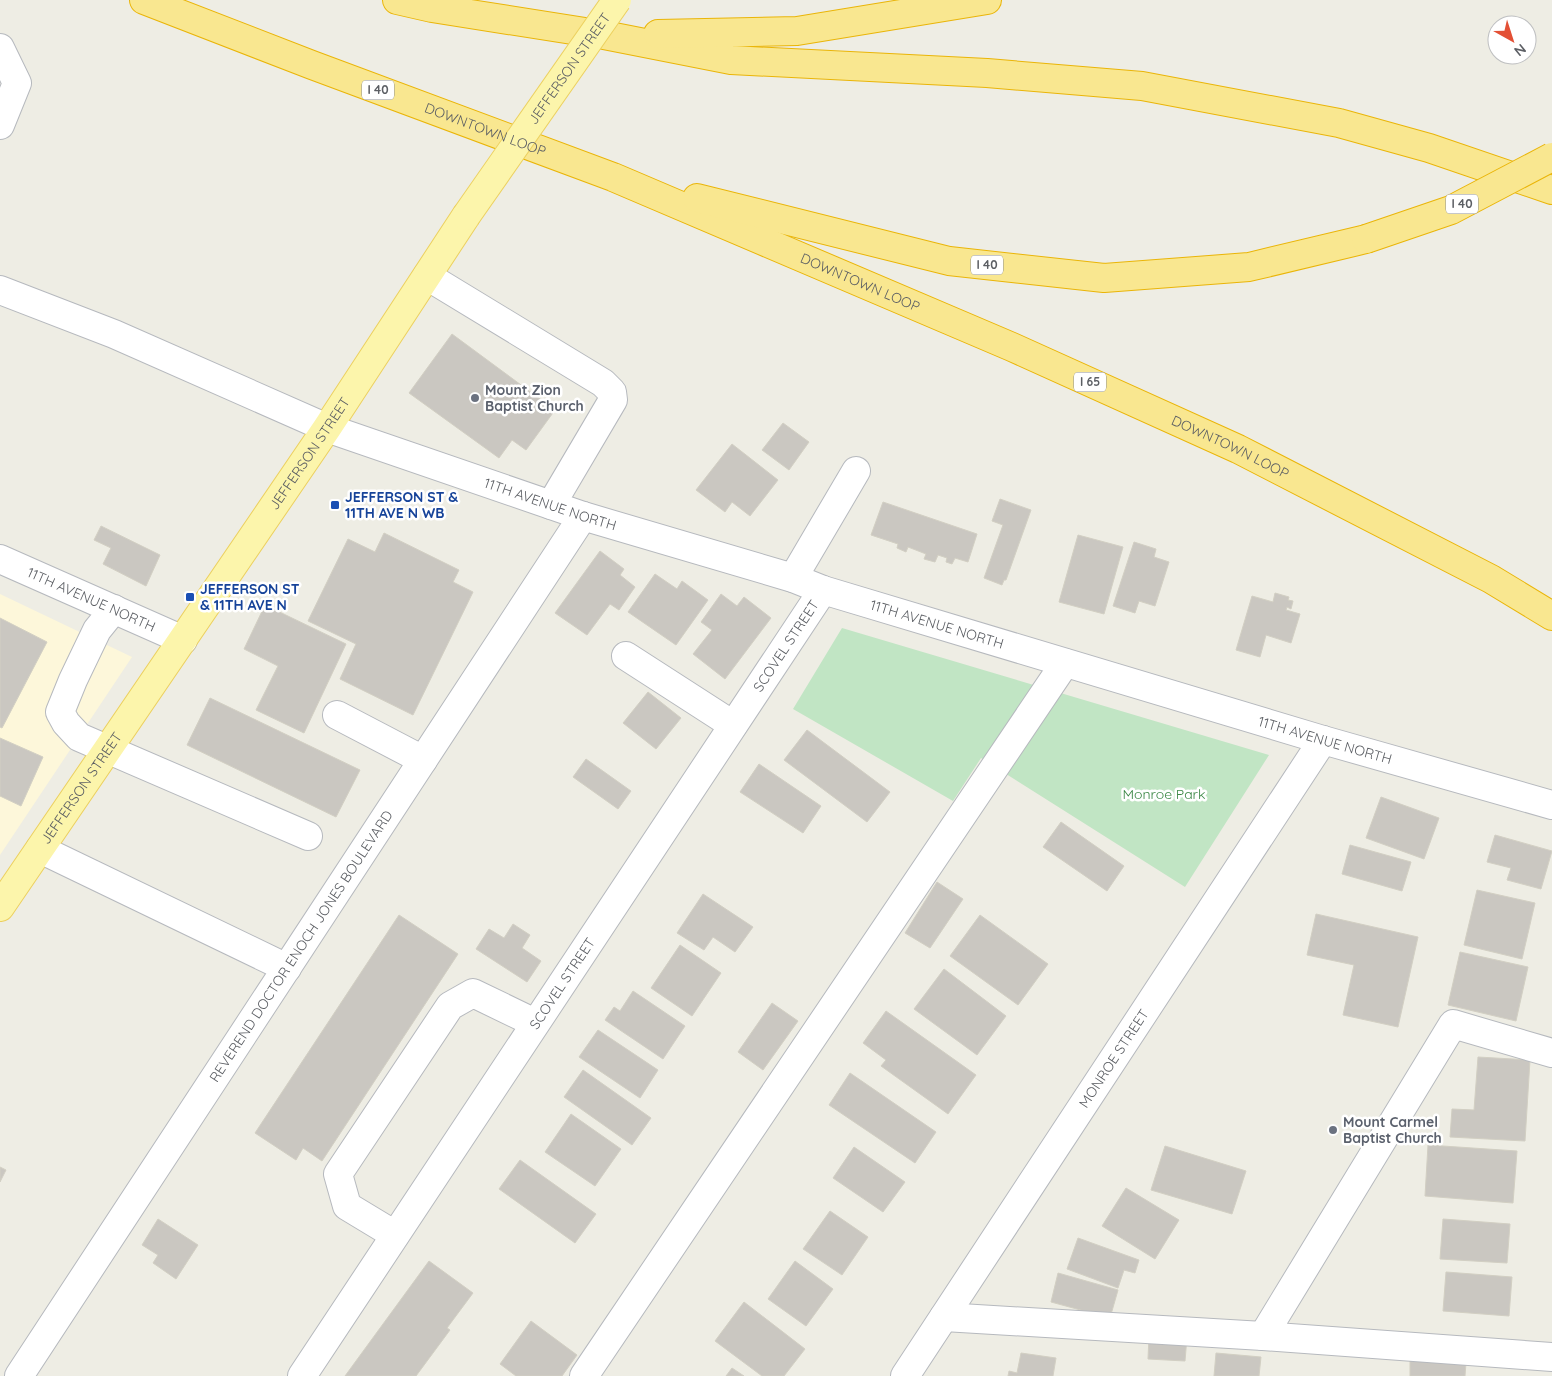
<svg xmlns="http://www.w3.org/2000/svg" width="1552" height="1376" font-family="Quicksand,sans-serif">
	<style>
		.commercial { fill: #fdf7da }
		.green { fill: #c1e5c4 }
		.building { fill: #cac7c1; stroke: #d2cfc3 }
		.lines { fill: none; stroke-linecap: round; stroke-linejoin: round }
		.minor-casing { stroke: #b6b9be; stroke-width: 30 }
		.major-casing { stroke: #ecd05f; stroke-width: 30 }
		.highway-casing { stroke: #eab508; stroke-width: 30 }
		.minor { stroke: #fff; stroke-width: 28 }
		.major { stroke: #fcf5ab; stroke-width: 28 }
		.highway { stroke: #f9e790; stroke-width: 28 }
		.major-bridge-casing { stroke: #ecd05f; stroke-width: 30; stroke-linecap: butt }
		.highway-bridge-casing { stroke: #eab508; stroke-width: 30; stroke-linecap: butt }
		.major-bridge { stroke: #fcf5ab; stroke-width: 28 }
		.highway-bridge { stroke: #f9e790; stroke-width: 28 }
		.worship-dot { fill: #6b7280; stroke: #fff; stroke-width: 2 }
		.transit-dot { fill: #1a4fb4; stroke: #fff; stroke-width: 2 }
		.labels { text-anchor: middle; stroke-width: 5; stroke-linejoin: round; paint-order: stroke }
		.shield { fill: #fff; stroke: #8d8f92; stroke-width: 1 }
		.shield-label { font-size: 12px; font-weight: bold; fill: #5c5f64 }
		.street-label { font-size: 14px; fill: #5c5f64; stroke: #fff }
		.worship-label { font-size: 14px; font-weight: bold; fill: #5b616d; stroke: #fff; text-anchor: start }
		.transit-label { font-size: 14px; font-weight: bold; fill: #164399; stroke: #fff; text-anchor: start }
		.park-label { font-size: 14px; fill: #398643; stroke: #fff }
	</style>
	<rect width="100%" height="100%" fill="#eeede4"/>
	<polygon class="commercial" points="0,594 132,657 0,855"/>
	<polygon class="green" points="842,628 1269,755 1185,887 981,758 953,801 793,709"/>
	<g class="building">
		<polygon points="452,334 555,410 526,450 512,440 499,458 409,393"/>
		<polygon points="783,423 809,442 789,470 762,450"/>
		<polygon points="732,444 778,480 750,516 732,502 725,512 696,490"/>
		<polygon points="1000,499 1031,510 1006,580 1004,580 1002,585 984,578 1003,525 992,521"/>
		<polygon points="883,502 977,534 968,562 955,558 952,564 946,562 947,558 938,555 935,562 924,559 926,554 908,547 906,552 897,548 898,544 871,535"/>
		<polygon points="101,526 160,555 146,586 103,564 111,548 94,540"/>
		<polygon points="384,533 459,570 453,582 473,592 413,715 340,679 356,644 308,621 348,539 375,552"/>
		<polygon points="1078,535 1123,547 1104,614 1059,602"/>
		<polygon points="1134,542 1156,549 1154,557 1169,562 1155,606 1139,601 1135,613 1113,606"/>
		<polygon points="600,551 624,569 620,575 635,587 619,610 610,604 587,635 555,613"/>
		<polygon points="655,574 677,589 682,581 708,600 676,645 628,612"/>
		<polygon points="1275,593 1289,597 1288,600 1293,601 1291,609 1287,607 1286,610 1300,614 1291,643 1266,635 1260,657 1236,650 1252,596 1273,602"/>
		<polygon points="721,594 737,606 744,597 771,618 725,679 693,654 712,630 701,622"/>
		<polygon points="265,605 346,644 304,733 256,710 278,666 244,649"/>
		<polygon points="0,618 47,642 2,728 0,727"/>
		<polygon points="648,692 681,718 656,749 623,723"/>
		<polygon points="210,698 360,770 336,817 187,745"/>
		<polygon points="807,730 890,792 867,822 784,760"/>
		<polygon points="0,738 43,757 21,806 0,796"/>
		<polygon points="586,759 631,791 618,809 573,777"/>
		<polygon points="759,764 821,806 803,833 740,792"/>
		<polygon points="1381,797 1439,818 1424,859 1366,838"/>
		<polygon points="1061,822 1124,866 1107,891 1043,847"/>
		<polygon points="1495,835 1552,851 1541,889 1507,880 1511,868 1487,862"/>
		<polygon points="1350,845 1411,862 1402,891 1342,874"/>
		<polygon points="937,882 963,899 930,948 905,933"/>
		<polygon points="1477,890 1535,903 1522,959 1464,945"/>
		<polygon points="703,894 753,927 735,952 713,937 704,950 677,933"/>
		<polygon points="1316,914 1418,937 1398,1027 1343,1015 1354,965 1307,955"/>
		<polygon points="399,915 458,954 322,1161 303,1148 296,1160 255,1133"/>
		<polygon points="980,915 1048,964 1018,1005 950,956"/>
		<polygon points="513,924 530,935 522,948 541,961 527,982 476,949 489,929 504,938"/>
		<polygon points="680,945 721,973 692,1016 651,988"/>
		<polygon points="1460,952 1528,967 1516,1021 1448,1005"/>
		<polygon points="944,969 1006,1016 977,1055 914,1009"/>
		<polygon points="633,991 685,1026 663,1059 605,1020 614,1007 620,1011"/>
		<polygon points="772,1003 798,1021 763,1070 738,1052"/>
		<polygon points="886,1011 976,1075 948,1114 881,1066 886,1060 863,1043"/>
		<polygon points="598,1030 658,1070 640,1098 579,1057"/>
		<polygon points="1478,1057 1530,1060 1525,1141 1450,1137 1452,1109 1474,1110"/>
		<polygon points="583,1070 651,1118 632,1145 564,1097"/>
		<polygon points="850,1073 936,1132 915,1163 829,1105"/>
		<polygon points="571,1114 621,1149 595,1186 545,1152"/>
		<polygon points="1428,1145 1517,1151 1513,1203 1425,1196"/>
		<polygon points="1165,1146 1246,1171 1232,1214 1151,1190"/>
		<polygon points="854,1147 905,1182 883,1212 833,1178"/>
		<polygon points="520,1160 596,1214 575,1243 499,1189"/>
		<polygon points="0,1167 6,1170 0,1182"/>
		<polygon points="1126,1188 1179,1220 1155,1259 1102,1226"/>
		<polygon points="830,1211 868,1237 842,1275 803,1249"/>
		<polygon points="158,1219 198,1245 176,1279 153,1263 158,1255 142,1245"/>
		<polygon points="1443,1219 1510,1224 1507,1263 1440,1259"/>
		<polygon points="1078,1238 1139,1260 1135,1273 1124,1270 1118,1288 1067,1269"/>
		<polygon points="429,1261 473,1293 447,1328 450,1330 416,1376 345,1376"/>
		<polygon points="795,1261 833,1289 806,1326 768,1299"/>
		<polygon points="1446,1272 1512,1277 1509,1316 1443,1311"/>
		<polygon points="1058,1273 1118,1290 1110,1318 1051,1302"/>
		<polygon points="744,1302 805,1349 784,1376 762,1376 715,1341"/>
		<polygon points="531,1321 577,1355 562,1376 516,1376 500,1364"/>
		<polygon points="1149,1336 1187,1337 1185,1361 1148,1359"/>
		<polygon points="1021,1353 1056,1358 1053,1376 1008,1376 1009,1371 1017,1373"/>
		<polygon points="1216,1353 1261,1357 1259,1376 1214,1376"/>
		<polygon points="1410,1360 1466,1363 1465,1376 1410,1376"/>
		<polygon points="732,1368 744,1376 726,1376"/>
	</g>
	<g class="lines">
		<g class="minor-casing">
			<g id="minor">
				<polyline points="0,48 17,83 0,125"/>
				<polyline points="427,276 603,383 612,392 613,400 551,505"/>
				<path id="s1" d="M0 290 114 334 327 428 583 516 793 578 823 590 1323 740 1552 805"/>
				<path id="s2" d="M0 559 183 640"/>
				<polyline points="793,578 856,471"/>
				<polyline points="114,609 97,630 73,680 60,712 66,723 79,737 308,836"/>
				<polyline points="626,656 733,725"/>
				<polyline points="337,715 423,760"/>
				<polyline points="40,849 287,968"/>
				<polyline points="1552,1053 1453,1024 1263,1336 1552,1357"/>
				<polyline points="395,1235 347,1206 338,1174 450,1006 473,993 535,1023"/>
				<polyline points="944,1317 1263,1336"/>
				<path id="s3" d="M19 1376 583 516"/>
				<path id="s4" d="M302 1376 823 590"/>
				<polyline points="584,1376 1065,663"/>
				<path id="s5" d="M905 1376 1323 740"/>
			</g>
		</g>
		<g class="major-casing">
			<g id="major">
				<path id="s6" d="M0 907 327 428 466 216"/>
			</g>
		</g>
		<g class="highway-casing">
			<g id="highway">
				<path id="s7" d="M144 0 312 65 613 177 1012 347 1238 449 1491 579 1552 616"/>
				<polyline points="397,0 432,8 604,35 731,60 987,73 1142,86 1339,123 1429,148 1552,190"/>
				<polyline points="658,34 797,31 987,0"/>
				<polyline points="697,198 949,261 1104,278 1249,267 1366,239"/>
			</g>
		</g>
		<use href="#minor" class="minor"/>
		<use href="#major" class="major"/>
		<use href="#highway" class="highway"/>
		<g class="major-bridge-casing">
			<g id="major-bridge">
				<path id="s8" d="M466 216 617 0"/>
			</g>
		</g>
		<g class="highway-bridge-casing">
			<polyline id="highway-bridge" points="1366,239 1451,210 1552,157"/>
		</g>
		<use href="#major-bridge" class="major-bridge"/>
		<use href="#highway-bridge" class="highway-bridge"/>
	</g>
	<g class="worship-dot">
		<circle cx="475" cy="398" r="5"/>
		<circle cx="1333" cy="1130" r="5"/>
	</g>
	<g class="transit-dot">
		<rect x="330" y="500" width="10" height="10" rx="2.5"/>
		<rect x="185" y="592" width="10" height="10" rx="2.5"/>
	</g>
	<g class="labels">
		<g class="shield">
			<rect x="362" y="80.5" width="32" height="19" rx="4"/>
			<rect x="1446" y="194.5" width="32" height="19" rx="4"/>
			<rect x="971" y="255.5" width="32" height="19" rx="4"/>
			<rect x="1074" y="372.5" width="32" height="19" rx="4"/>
		</g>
		<g class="shield-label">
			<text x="378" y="94">I 40</text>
			<text x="1462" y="208">I 40</text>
			<text x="987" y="269">I 40</text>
			<text x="1090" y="386">I 65</text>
		</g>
		<g class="street-label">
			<text dy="5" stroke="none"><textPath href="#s8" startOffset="180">JEFFERSON STREET</textPath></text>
			<text dy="5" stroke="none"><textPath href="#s7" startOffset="365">DOWNTOWN LOOP</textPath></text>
			<text dy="5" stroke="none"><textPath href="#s7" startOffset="770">DOWNTOWN LOOP</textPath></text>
			<text dy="5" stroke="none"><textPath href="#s7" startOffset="1175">DOWNTOWN LOOP</textPath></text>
			<text dy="5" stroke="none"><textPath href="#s6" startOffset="549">JEFFERSON STREET</textPath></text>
			<text dy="5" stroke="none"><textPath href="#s1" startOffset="591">11TH AVENUE NORTH</textPath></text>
			<text dy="5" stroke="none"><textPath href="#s2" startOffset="100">11TH AVENUE NORTH</textPath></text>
			<text dy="5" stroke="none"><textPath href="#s1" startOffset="996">11TH AVENUE NORTH</textPath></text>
			<text dy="5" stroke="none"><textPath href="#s4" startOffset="876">SCOVEL STREET</textPath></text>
			<text dy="5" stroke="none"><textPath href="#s1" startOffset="1401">11TH AVENUE NORTH</textPath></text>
			<text dy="5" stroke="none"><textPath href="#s6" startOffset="144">JEFFERSON STREET</textPath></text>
			<text dy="5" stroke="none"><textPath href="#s3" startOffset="514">REVEREND DOCTOR ENOCH JONES BOULEVARD</textPath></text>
			<text dy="5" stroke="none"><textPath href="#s4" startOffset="471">SCOVEL STREET</textPath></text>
			<text dy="5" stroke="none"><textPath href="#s5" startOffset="380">MONROE STREET</textPath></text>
		</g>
		<g class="worship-label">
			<text x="485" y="395">Mount Zion<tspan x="485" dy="16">Baptist Church</tspan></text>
			<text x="1343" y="1127">Mount Carmel<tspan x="1343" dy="16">Baptist Church</tspan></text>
		</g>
		<g class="transit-label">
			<text x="345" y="502">JEFFERSON ST &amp;<tspan x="345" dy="16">11TH AVE N WB</tspan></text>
			<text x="200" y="594">JEFFERSON ST<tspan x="200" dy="16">&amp; 11TH AVE N</tspan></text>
		</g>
		<g class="park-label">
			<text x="1164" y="799">Monroe Park</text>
		</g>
	</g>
	<g transform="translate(1512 40) rotate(141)"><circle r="24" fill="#ffffff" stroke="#bebfc1"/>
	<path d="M0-4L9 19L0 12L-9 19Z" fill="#e35035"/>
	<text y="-8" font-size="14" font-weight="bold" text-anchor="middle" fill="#5c5f64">N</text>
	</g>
</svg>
